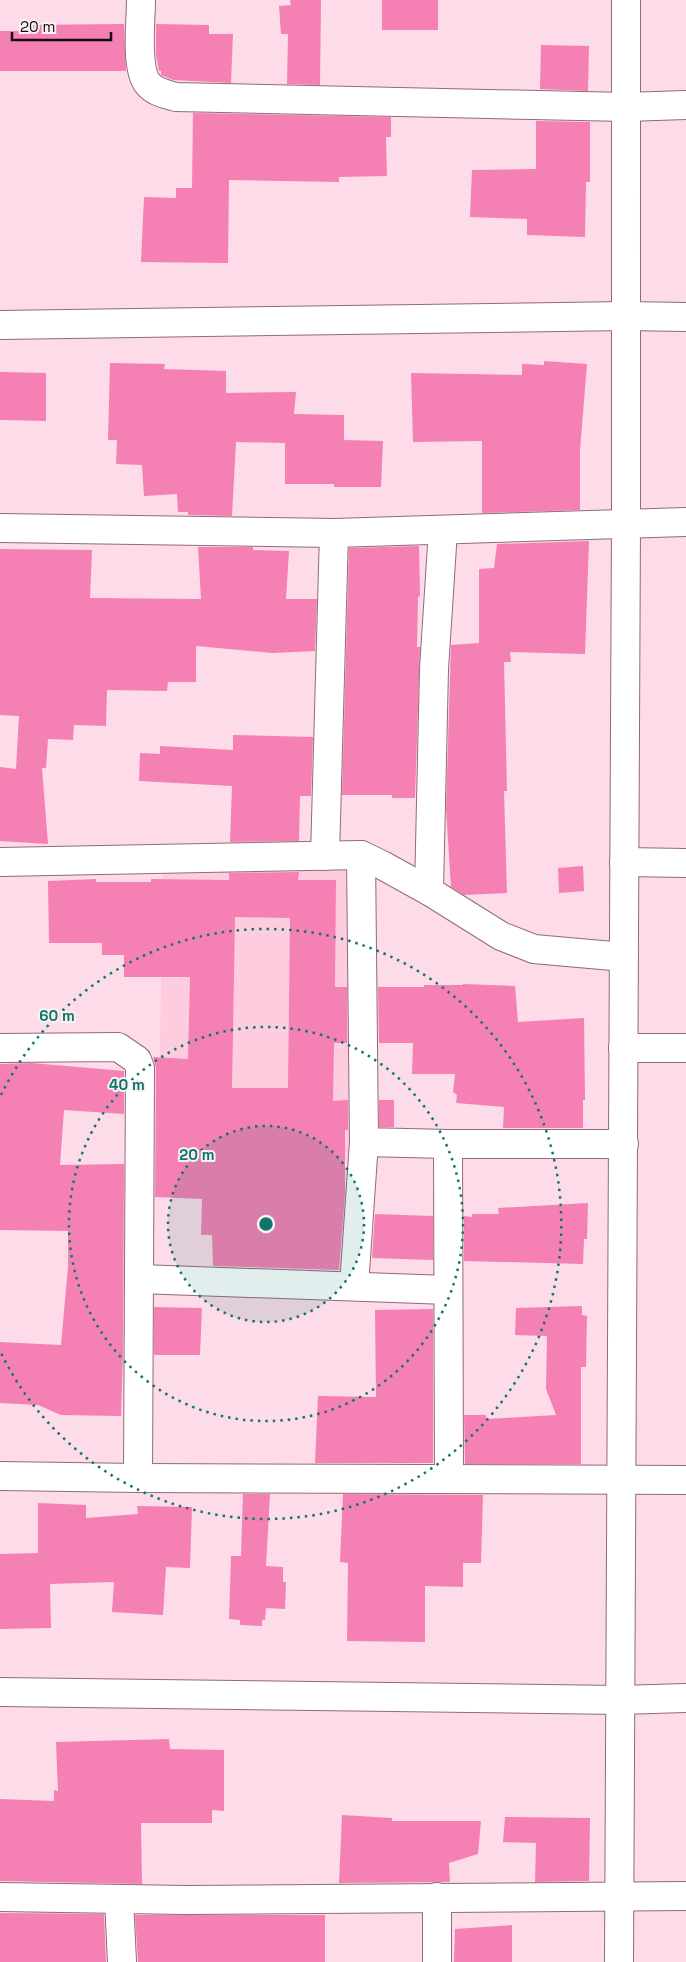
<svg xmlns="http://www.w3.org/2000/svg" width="686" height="1962" font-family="'Space Grotesk',sans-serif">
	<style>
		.built { fill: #feccdf }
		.building { fill: #f580b3; fill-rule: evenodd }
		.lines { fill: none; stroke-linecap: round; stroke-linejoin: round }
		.minor-casing { stroke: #906b79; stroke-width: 30 }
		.tertiary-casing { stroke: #906b79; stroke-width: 30 }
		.minor { stroke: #fff; stroke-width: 28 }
		.tertiary { stroke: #fff; stroke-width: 28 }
		.ring { fill: none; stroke: #0f766e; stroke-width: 2.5; stroke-dasharray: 2.5 5 }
		.centre { fill: #0f766e; stroke: #f9f0f3; stroke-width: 2.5 }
		.ring-label { font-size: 15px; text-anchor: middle; font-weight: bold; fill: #0f766e; stroke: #f9f0f3; stroke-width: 4; stroke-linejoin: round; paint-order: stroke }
	</style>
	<rect width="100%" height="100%" fill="#fddbe8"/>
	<polygon class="built" points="163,869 363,870 359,1161 322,1159 158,1159"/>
	<g class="building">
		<polygon points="290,0 321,0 320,85 287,84 288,34 281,34 279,6 291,5"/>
		<rect x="382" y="0" width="56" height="30"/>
		<polygon points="124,24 126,71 0,71 0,31 25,31 25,25"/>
		<polygon points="156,24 209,25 209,34 233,34 231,83 173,80 161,75 161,71 159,71 156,55"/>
		<polygon points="541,45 589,46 588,91 540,89"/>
		<polygon points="193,113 391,117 391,137 386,137 387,176 339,177 339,182 229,180 228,263 141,262 144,197 176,198 176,188 192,188"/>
		<polygon points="536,121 590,122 590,182 586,182 585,237 527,235 527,219 470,217 472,170 536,169"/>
		<polygon points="544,361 587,364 580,450 580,510 482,513 482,441 413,442 411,373 522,375 522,364 544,365"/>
		<polygon points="110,363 165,364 164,369 226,371 226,393 296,392 294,414 344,415 344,440 383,441 381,487 334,487 334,484 285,484 285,443 236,442 232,516 188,515 188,512 178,512 177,494 144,496 142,465 116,464 117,440 108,440"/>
		<polygon points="0,372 46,373 46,421 0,420"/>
		<polygon points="589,541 585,654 510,652 511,662 504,662 507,791 504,791 507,893 464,895 451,887 446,809 451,645 479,643 479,569 494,568 497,544"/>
		<polygon points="419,546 420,596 418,597 417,647 420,647 415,798 392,798 392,795 342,795 349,548"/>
		<polygon points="198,547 253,547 253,550 289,551 286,599 317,599 315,651 273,653 196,646 196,682 168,682 167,691 107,690 106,726 74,725 73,740 48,739 46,768 42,768 48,844 0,841 0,767 16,769 19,716 0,715 0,549 92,550 90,598 201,599"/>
		<polygon points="233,735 313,737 311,796 300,796 299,841 230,842 232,786 139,781 140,753 160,754 160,746 233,750"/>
		<polygon points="583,866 584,891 559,893 558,868"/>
		<path d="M299 872 298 880H336L335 987H347V1043H334L333 1101 348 1100V1130H345V1194L339 1270 213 1266 212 1235H201L202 1199 155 1197 156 1068 153 1057 188 1059 190 977H124V955H102V943H49L48 881 96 879V882H151V879L229 880V873ZM235 917 290 918 288 1088H232Z"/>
		<polygon points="463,984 515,986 518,1022 584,1018 585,1100 583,1100 583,1128 503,1128 504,1107 456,1103 457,1095 453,1092 455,1074 412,1074 413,1043 379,1043 378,987 424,987 424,985 463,985"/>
		<polygon points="32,1063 124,1071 124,1114 64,1110 60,1165 124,1164 123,1355 121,1416 61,1415 38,1405 0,1403 0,1342 61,1345 68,1267 68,1231 0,1230 0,1064"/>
		<rect x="379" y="1100" width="15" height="27"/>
		<polygon points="588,1203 587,1239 584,1239 583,1264 464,1261 464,1216 472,1217 472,1214 499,1214 498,1208"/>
		<polygon points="375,1214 433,1216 433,1260 372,1258"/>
		<polygon points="582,1306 582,1315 587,1316 586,1367 581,1367 581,1464 465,1464 464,1415 486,1415 486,1419 556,1415 546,1389 547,1336 515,1335 516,1308"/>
		<polygon points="154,1307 202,1308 200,1355 154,1355"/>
		<polygon points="433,1309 433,1463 315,1463 318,1396 376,1397 375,1310"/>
		<polygon points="243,1494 270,1494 266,1566 283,1567 283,1582 286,1582 285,1609 266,1608 265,1620 262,1620 262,1626 240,1625 240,1620 229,1619 231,1556 241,1556"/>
		<polygon points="343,1494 483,1495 481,1563 463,1563 463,1587 425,1586 425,1642 347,1641 348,1563 340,1562"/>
		<polygon points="38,1503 86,1505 86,1518 138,1514 137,1506 192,1507 190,1568 166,1567 163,1615 112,1612 114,1582 50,1584 51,1628 0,1629 0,1554 38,1553"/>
		<polygon points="169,1739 170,1749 224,1750 224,1811 212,1810 212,1823 141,1823 142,1884 0,1881 0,1799 54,1801 54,1790 58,1791 56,1742"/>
		<polygon points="342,1815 392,1818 392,1821 481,1821 478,1854 449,1863 450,1882 339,1883"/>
		<polygon points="505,1817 590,1818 589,1881 535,1882 536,1843 503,1842"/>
		<polygon points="0,1913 104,1914 106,1962 0,1962"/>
		<polygon points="135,1915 325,1915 325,1962 138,1962"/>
		<polygon points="512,1925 512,1962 454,1962 455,1929"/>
	</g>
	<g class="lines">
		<g class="minor-casing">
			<g id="minor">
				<path d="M141 0C141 21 135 68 148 84 156 93 166 94 176 97L626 107 686 105"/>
				<polyline points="0,325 626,316 686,317"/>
				<polyline points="0,528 334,533 686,522"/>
				<polyline points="361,855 364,1142 448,1144"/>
				<polyline points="325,856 334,533"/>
				<polyline points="0,862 361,855 382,865 429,891 501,936 534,949 624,957"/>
				<polyline points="624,862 686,863"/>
				<polyline points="429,891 434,669 443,530"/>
				<polyline points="0,1048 118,1047 137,1060 140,1068 138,1478"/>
				<polyline points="623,1048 686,1048"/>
				<polyline points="139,1279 448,1290"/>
				<polyline points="354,1286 364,1142"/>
				<polyline points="0,1476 138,1478 686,1480"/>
				<polyline points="449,1479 448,1144 624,1144"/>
				<polyline points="0,1692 620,1700 686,1698"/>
				<polyline points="0,1897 186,1900 686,1896"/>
				<polyline points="119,1899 122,1962"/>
				<polyline points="437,1962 437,1897"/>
			</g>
		</g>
		<g class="tertiary-casing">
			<polyline id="tertiary" points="619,1962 626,523 626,0"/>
		</g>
		<use href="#minor" class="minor"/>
		<use href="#tertiary" class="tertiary"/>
	</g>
	<circle cx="266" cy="1224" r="98" fill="#0f766e" fill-opacity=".12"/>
	<g class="ring">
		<circle cx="266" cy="1224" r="98"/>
		<circle cx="266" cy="1224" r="197"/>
		<path d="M1 1095A295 295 0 1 1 1 1353"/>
	</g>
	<circle cx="266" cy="1224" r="8" class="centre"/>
	<g class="ring-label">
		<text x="57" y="1021">60 m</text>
		<text x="127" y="1090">40 m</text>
		<text x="197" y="1160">20 m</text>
	</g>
	<path d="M12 32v8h99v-8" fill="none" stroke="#16090f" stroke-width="2.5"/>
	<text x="20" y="32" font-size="15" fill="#16090f" stroke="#f9f0f3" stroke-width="4" paint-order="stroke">20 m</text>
</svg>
